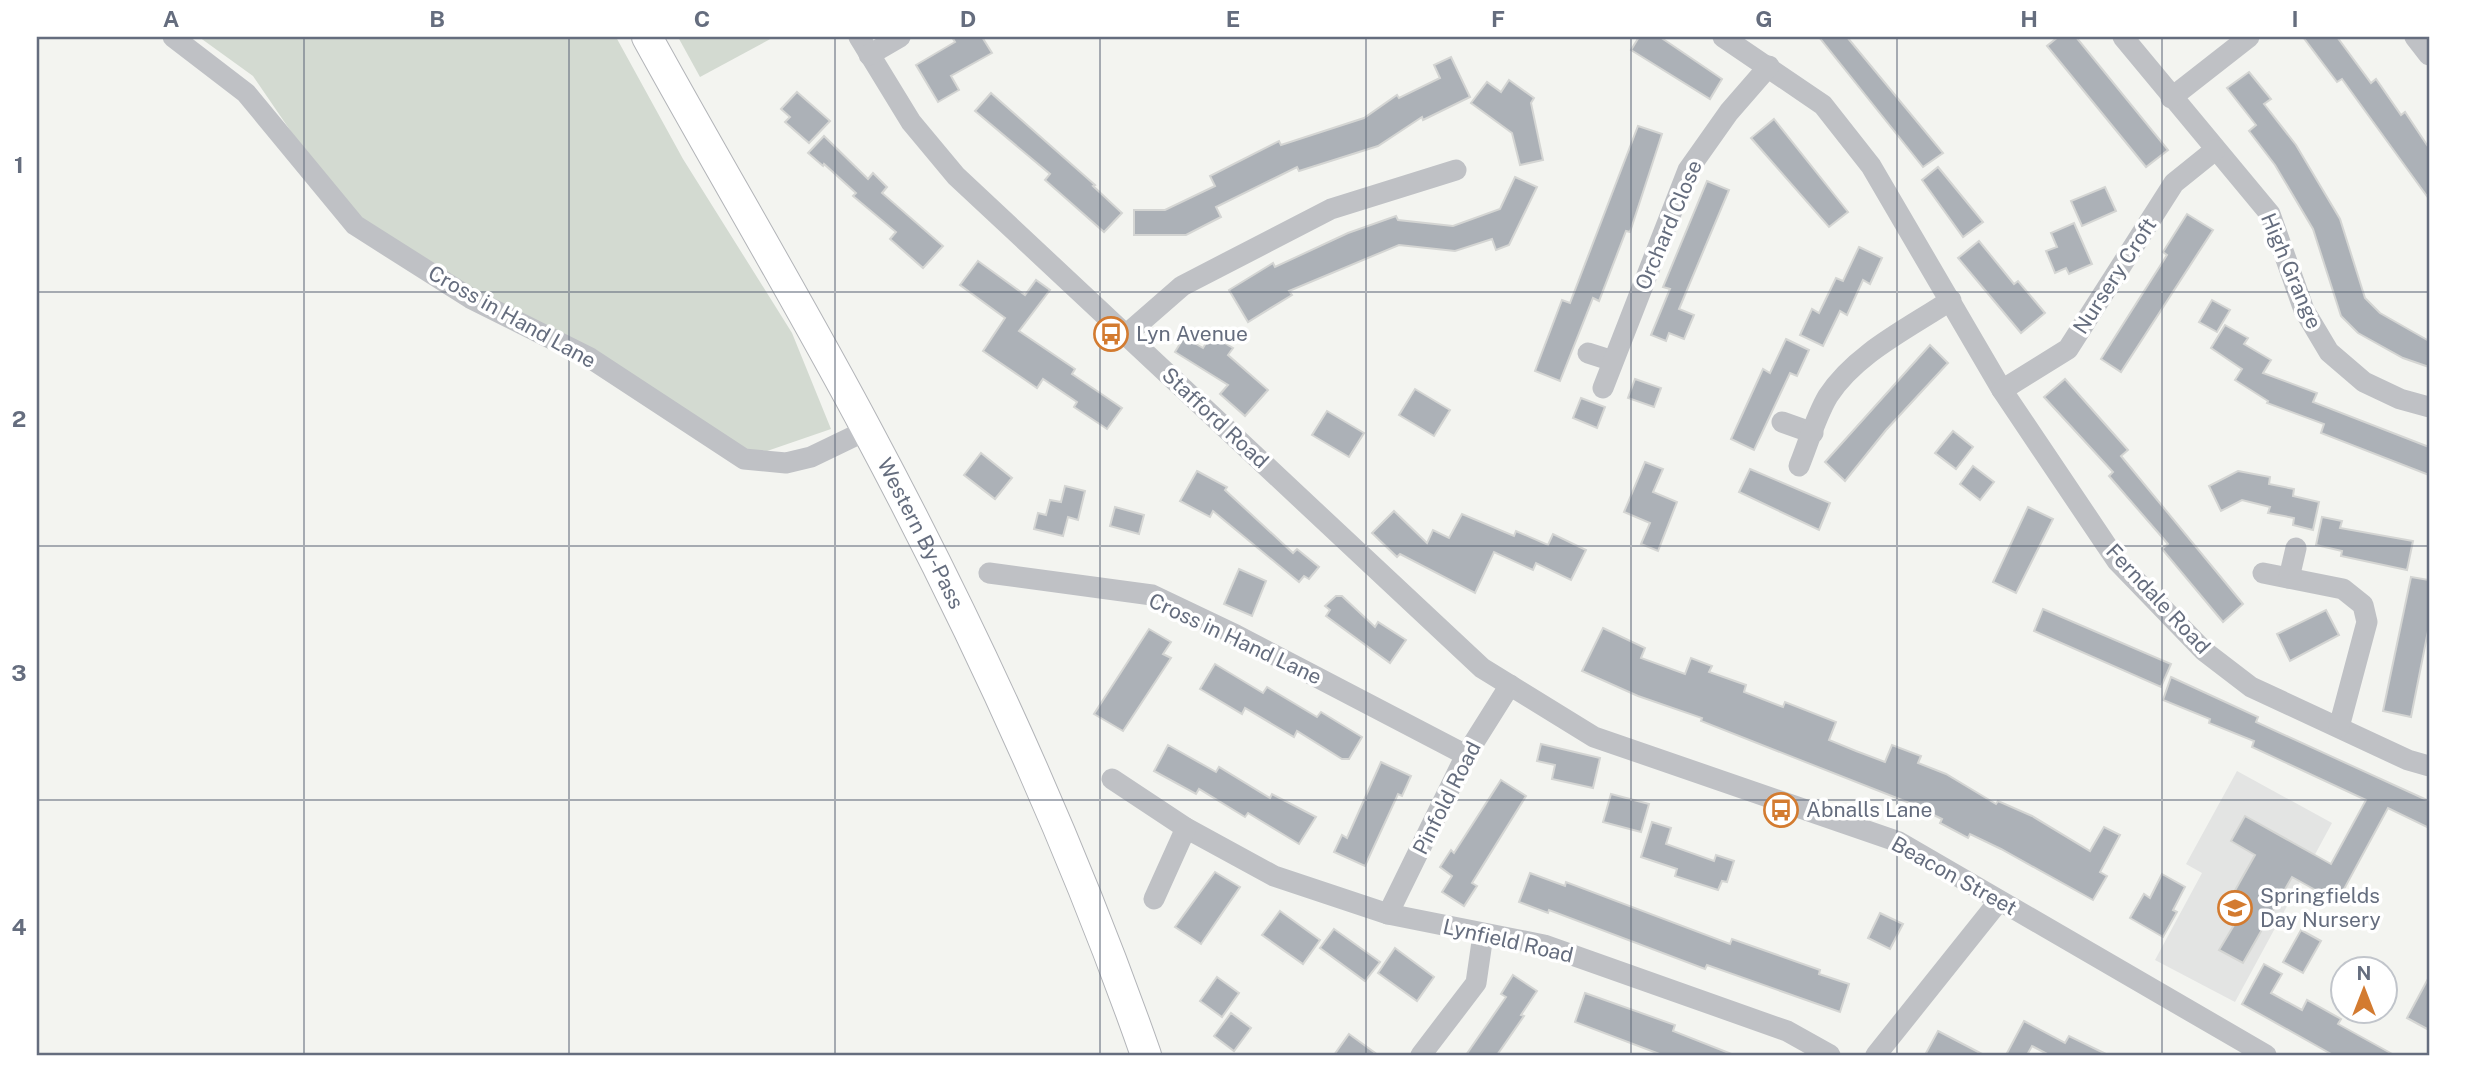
<svg xmlns="http://www.w3.org/2000/svg" width="2466" height="1092" font-family="'Public Sans',sans-serif">
	<style>
		.built { fill: #e3e4e3 }
		.grass { fill: #d3dad1 }
		.building { fill: #acb1b7; stroke: #d4d5d3; stroke-width: 2 }
		.lines { fill: none; stroke-linecap: round; stroke-linejoin: round }
		.highway-casing { stroke: #b2b4b8; stroke-width: 32 }
		.minor { stroke: #bfc1c5; stroke-width: 21 }
		.highway { stroke: #fff; stroke-width: 30 }
		.grid { fill: none; stroke: #656d7e; stroke-width: 2; stroke-opacity: 0.55 }
		.labels { text-anchor: middle; stroke-width: 7; stroke-linejoin: round; paint-order: stroke }
		.street-label { font-size: 21px; fill: #656d7e; stroke: #fff }
		.poi-label { font-size: 21px; fill: #656d7e; stroke: #fff; text-anchor: start }
		.neatline { fill: none; stroke: #656d7e; stroke-width: 2.5 }
		.grid-label { font-size: 23px; text-anchor: middle; font-weight: bold; fill: #656d7e }
	</style>
	<rect width="100%" height="100%" fill="#f3f4f0"/>
	<polygon class="built" points="2237,771 2332,823 2235,1002 2155,960 2202,873 2186,864"/>
	<g class="grass">
		<polygon points="199,37 616,37 683,159 792,333 831,429 744,459 355,225 253,76"/>
		<polygon points="678,37 774,37 700,77"/>
	</g>
	<g class="building">
		<polygon points="952,37 982,37 992,53 951,76 959,90 938,102 916,65 955,42"/>
		<polygon points="1639,37 1660,37 1722,79 1710,99 1631,50"/>
		<polygon points="1819,37 1847,37 1943,153 1923,167"/>
		<polygon points="2058,37 2076,37 2168,150 2146,167 2047,46"/>
		<polygon points="2303,37 2337,37 2371,83 2376,79 2401,115 2405,112 2429,148 2429,199 2342,79 2337,82"/>
		<polygon points="1451,57 1470,97 1423,120 1422,117 1378,146 1299,171 1297,167 1277,177 1216,207 1221,217 1186,235 1134,235 1134,210 1165,210 1215,186 1210,176 1279,141 1281,145 1364,118 1397,95 1399,98 1440,78 1434,65"/>
		<polygon points="2249,72 2271,99 2264,104 2296,145 2340,219 2365,298 2380,313 2429,341 2429,367 2403,358 2358,333 2341,316 2313,229 2275,165 2249,131 2256,125 2227,88"/>
		<polygon points="1509,80 1534,98 1531,103 1543,160 1520,165 1512,133 1471,103 1487,82 1501,92"/>
		<polygon points="797,92 830,121 809,143 785,122 790,117 781,109"/>
		<polygon points="991,93 1095,185 1093,186 1122,213 1104,232 1045,180 1050,174 975,111"/>
		<polygon points="1774,119 1848,212 1829,227 1751,138"/>
		<polygon points="1638,126 1662,134 1630,232 1626,231 1599,301 1593,298 1560,381 1535,371 1562,300 1570,303"/>
		<polygon points="824,136 868,179 873,173 887,187 882,193 943,246 923,268 890,239 896,232 853,196 856,193 824,164 823,166 808,153"/>
		<polygon points="1938,167 1983,222 1963,237 1922,180"/>
		<polygon points="1515,177 1537,187 1509,245 1496,250 1492,239 1455,251 1399,245 1289,291 1292,295 1248,322 1229,290 1273,263 1275,267 1348,233 1396,216 1398,220 1453,226 1500,209"/>
		<polygon points="1707,181 1729,190 1679,309 1694,315 1684,339 1669,333 1666,341 1651,335 1670,289 1663,287"/>
		<polygon points="2105,187 2116,211 2082,226 2071,201"/>
		<polygon points="2187,214 2213,230 2121,372 2101,359 2167,255 2163,252"/>
		<polygon points="2074,223 2092,264 2069,274 2066,268 2055,273 2046,251 2057,247 2051,233"/>
		<polygon points="1979,241 2014,284 2018,281 2045,313 2021,333 1958,258"/>
		<polygon points="1859,247 1882,258 1870,284 1863,280 1847,315 1840,311 1823,346 1800,335 1812,309 1819,313 1836,278 1843,281"/>
		<polygon points="978,261 1025,295 1036,280 1050,290 1019,331 1075,369 1072,374 1122,408 1107,429 1074,407 1077,402 1043,379 1037,388 983,351 1005,318 960,285"/>
		<polygon points="2212,300 2230,310 2217,332 2199,322"/>
		<polygon points="2225,325 2248,338 2244,344 2271,360 2263,373 2317,393 2313,402 2429,447 2429,475 2321,433 2324,424 2267,403 2268,401 2235,380 2242,369 2211,348"/>
		<polygon points="1211,335 1233,348 1228,355 1268,390 1245,416 1220,394 1228,385 1175,352 1184,337 1203,348"/>
		<polygon points="1786,339 1809,350 1797,376 1790,373 1754,450 1731,439 1763,369 1770,373"/>
		<polygon points="1930,345 1948,363 1886,430 1845,481 1825,462"/>
		<polygon points="1635,379 1661,388 1654,407 1628,398"/>
		<polygon points="2065,379 2128,450 2121,456 2243,604 2223,622 2162,549 2168,544 2109,476 2113,472 2044,397"/>
		<polygon points="1415,389 1450,410 1434,436 1399,415"/>
		<polygon points="1581,398 1605,407 1597,428 1573,418"/>
		<polygon points="1327,411 1364,433 1349,457 1312,435"/>
		<polygon points="1953,431 1973,447 1956,469 1935,453"/>
		<polygon points="981,453 1012,478 995,499 964,475"/>
		<polygon points="1645,462 1663,469 1653,492 1677,502 1658,551 1641,544 1650,523 1624,512"/>
		<polygon points="1973,466 1994,482 1980,500 1960,484"/>
		<polygon points="1750,469 1830,503 1819,530 1739,492"/>
		<polygon points="1197,471 1227,487 1225,490 1293,553 1297,549 1319,567 1309,579 1304,576 1299,582 1213,511 1210,517 1180,501"/>
		<polygon points="2238,471 2270,477 2269,484 2294,489 2293,496 2319,502 2313,530 2293,525 2294,518 2268,513 2270,507 2242,500 2221,511 2209,486"/>
		<polygon points="1065,486 1085,491 1078,520 1068,517 1063,536 1034,529 1038,513 1046,515 1050,500 1061,502"/>
		<polygon points="1115,507 1144,515 1139,534 1110,526"/>
		<polygon points="2028,507 2053,519 2016,593 1993,582"/>
		<polygon points="1394,511 1427,543 1433,530 1449,538 1462,514 1514,536 1516,531 1548,545 1553,534 1586,550 1571,580 1536,563 1533,570 1494,552 1475,593 1400,554 1397,557 1372,533"/>
		<polygon points="2322,517 2342,521 2340,528 2413,541 2407,570 2341,556 2342,551 2316,545"/>
		<polygon points="1239,569 1266,581 1252,616 1224,604"/>
		<polygon points="2411,577 2429,580 2429,626 2411,717 2383,711"/>
		<polygon points="1336,596 1342,596 1375,627 1378,622 1406,640 1390,663 1326,616 1330,610 1325,606"/>
		<polygon points="2043,609 2171,664 2161,687 2034,631"/>
		<polygon points="2326,610 2339,635 2290,661 2277,634"/>
		<polygon points="1603,628 1645,648 1641,658 1685,674 1691,658 1712,666 1709,672 1746,685 1744,692 1783,707 1785,702 1836,722 1829,740 1856,751 1885,762 1892,745 1921,756 1918,763 1946,774 1996,804 1998,801 2032,816 2090,851 2104,827 2120,835 2100,872 2107,876 2093,900 2001,849 1970,834 1968,838 1940,823 1942,819 1907,802 1701,721 1702,718 1638,696 1582,671"/>
		<polygon points="1149,629 1171,642 1163,654 1171,658 1123,731 1094,714"/>
		<polygon points="1215,664 1263,693 1267,687 1317,717 1321,712 1362,737 1349,759 1342,759 1297,731 1294,737 1245,708 1242,714 1200,689"/>
		<polygon points="2171,677 2258,717 2256,722 2429,801 2429,828 2388,808 2337,902 2292,877 2243,963 2219,950 2234,925 2220,917 2255,855 2231,841 2245,816 2331,864 2366,800 2252,747 2254,741 2209,723 2210,719 2163,700"/>
		<polygon points="1541,744 1600,758 1593,788 1552,779 1555,765 1537,761"/>
		<polygon points="1168,745 1216,772 1219,767 1270,798 1272,794 1316,817 1299,844 1248,813 1245,817 1199,789 1196,794 1154,771"/>
		<polygon points="1381,762 1411,776 1402,796 1398,794 1365,866 1334,852 1342,835 1347,838"/>
		<polygon points="1501,780 1526,796 1472,883 1477,886 1464,906 1442,892 1452,876 1440,867 1451,850 1454,853"/>
		<polygon points="1611,794 1649,804 1641,832 1603,822"/>
		<polygon points="1652,822 1671,828 1666,844 1714,861 1716,855 1734,861 1727,882 1722,881 1718,890 1675,876 1677,869 1641,857"/>
		<polygon points="1215,872 1240,887 1201,944 1175,927"/>
		<polygon points="1530,873 1565,886 1566,882 1730,944 1732,939 1820,970 1819,974 1849,984 1840,1012 1707,965 1705,969 1549,910 1548,913 1519,902"/>
		<polygon points="2162,874 2185,887 2173,910 2177,912 2163,937 2130,918 2144,894 2150,898"/>
		<polygon points="1280,911 1320,940 1303,964 1262,935"/>
		<polygon points="1880,913 1903,924 1890,949 1868,938"/>
		<polygon points="1334,929 1380,962 1365,981 1320,948"/>
		<polygon points="2301,930 2321,941 2303,973 2283,962"/>
		<polygon points="1395,948 1434,977 1417,1001 1378,973"/>
		<polygon points="2264,964 2282,974 2271,993 2302,1010 2307,1000 2341,1019 2338,1024 2394,1055 2333,1055 2242,1004"/>
		<polygon points="1513,975 1537,991 1521,1015 1524,1016 1497,1055 1466,1055 1506,997 1501,994"/>
		<polygon points="1217,977 1239,993 1222,1017 1200,1001"/>
		<polygon points="2429,977 2429,1030 2407,1018"/>
		<polygon points="1585,993 1675,1025 1673,1031 1734,1055 1662,1055 1575,1022"/>
		<polygon points="1231,1013 1251,1028 1234,1051 1214,1036"/>
		<polygon points="2024,1021 2065,1043 2069,1036 2108,1055 2049,1055 2032,1046 2027,1055 2006,1055"/>
		<polygon points="1938,1031 1984,1055 1925,1055"/>
		<polygon points="1349,1034 1378,1055 1334,1055"/>
	</g>
	<g class="lines">
		<g class="highway-casing">
			<g id="highway">
				<path id="s1" d="M647 37C719 168 797 298 867 430 974 630 1071 841 1146 1055"/>
			</g>
		</g>
		<g class="minor">
			<polyline points="173,37 246,93 355,225 470,298 590,358 744,459 786,463 811,457 867,430"/>
			<polyline points="859,37 911,122 956,176 1482,668 1594,737 1899,842 2266,1055"/>
			<polyline points="1723,37 1823,105 1871,166 2002,390 2117,561 2204,651 2251,687 2408,760 2429,766"/>
			<polyline points="2123,37 2270,214 2304,310 2329,352 2364,382 2400,399 2429,407"/>
			<polyline points="2415,37 2429,55"/>
			<polyline points="869,55 900,37"/>
			<polyline points="2171,98 2249,37"/>
			<polyline points="1127,334 1182,286 1331,209 1456,170"/>
			<polyline points="1588,353 1613,361"/>
			<polyline points="1603,388 1688,170 1729,112 1769,66"/>
			<polyline points="2002,390 2068,349 2174,183 2215,150"/>
			<polyline points="1782,422 1813,433"/>
			<path d="M1799 466C1808 444 1816 416 1828 396 1856 353 1909 328 1951 300"/>
			<polyline points="989,573 1152,595 1236,635 1466,755"/>
			<polyline points="2263,573 2343,589 2363,605 2367,622 2339,727"/>
			<polyline points="2289,578 2296,548"/>
			<polyline points="1112,779 1186,828 1274,876 1388,914 1544,945 1787,1031 1830,1055"/>
			<polyline points="1154,899 1186,828"/>
			<polyline points="1388,914 1466,755 1510,685"/>
			<polyline points="1421,1055 1476,983 1483,935"/>
			<polyline points="1876,1055 1999,901"/>
		</g>
		<use href="#highway" class="highway"/>
	</g>
	<path class="grid" d="M304 37V1055M569 37V1055M835 37V1055M1100 37V1055M1366 37V1055M1631 37V1055M1897 37V1055M2162 37V1055M37 292H2429M37 546H2429M37 800H2429"/>
	<defs>
		<g id="bus-ring" transform="scale(1.75)"><circle r="9.5" fill="#fff" stroke="#d37b30" stroke-width="1.5"/><path d="M-5-6H5V4H4V6H2V4H-2V6H-4V4H-5ZM-3.5-4V0h7V-4ZM-3.5 1.2v1.5H-2V1.2ZM2 1.2v1.5H3.5V1.2Z" fill="#d37b30"/></g>
		<g id="school-ring" transform="scale(1.75)"><circle r="9.5" fill="#fff" stroke="#d37b30" stroke-width="1.5"/><path d="M0-5L7-2L0 1L-7-2ZM-4 1L0 2.5L4 1V4Q0 6-4 4Z" fill="#d37b30"/></g>
	</defs>
	<g fill-rule="evenodd">
		<use href="#bus-ring" x="1111" y="334"/>
		<use href="#bus-ring" x="1781" y="810"/>
		<use href="#school-ring" x="2235" y="908"/>
	</g>
	<g class="labels">
		<g class="street-label">
			<text transform="translate(1669 225) rotate(-67)" y="7">Orchard Close</text>
			<text transform="translate(2291 271) rotate(67)" y="7">High Grange</text>
			<text transform="translate(2115 276) rotate(-57)" y="7">Nursery Croft</text>
			<text transform="translate(512 317) rotate(29)" y="7">Cross in Hand Lane</text>
			<text transform="translate(1215 418) rotate(43)" y="7">Stafford Road</text>
			<text dy="7" stroke="none"><textPath href="#s1" startOffset="567">Western By-Pass</textPath></text>
			<text transform="translate(2158 599) rotate(47)" y="7">Ferndale Road</text>
			<text transform="translate(1235 639) rotate(25)" y="7">Cross in Hand Lane</text>
			<text transform="translate(1447 798) rotate(-63)" y="7">Pinfold Road</text>
			<text transform="translate(1954 876) rotate(29)" y="7">Beacon Street</text>
			<text transform="translate(1508 941) rotate(13)" y="7">Lynfield Road</text>
		</g>
		<g class="poi-label">
			<text x="1136" y="341">Lyn Avenue</text>
			<text x="1806" y="817">Abnalls Lane</text>
			<text x="2260" y="903">Springfields<tspan x="2260" dy="24">Day Nursery</tspan></text>
		</g>
	</g>
	<rect width="2466" height="1092" fill="none" stroke="#ffffff" stroke-width="77"/>
	<g transform="translate(2364 990)"><circle r="33" fill="#ffffff" stroke="#c1c5cb" stroke-width="2"/>
	<path d="M0-5L12 26L0 18L-12 26Z" fill="#d37b30"/>
	<text y="-10" font-size="19" font-weight="bold" text-anchor="middle" fill="#656d7e">N</text>
	</g>
	<rect x="38" y="38" width="2390" height="1016" class="neatline"/>
	<g class="grid-label">
		<text x="171" y="27">A</text>
		<text x="437" y="27">B</text>
		<text x="702" y="27">C</text>
		<text x="968" y="27">D</text>
		<text x="1233" y="27">E</text>
		<text x="1498" y="27">F</text>
		<text x="1764" y="27">G</text>
		<text x="2029" y="27">H</text>
		<text x="2295" y="27">I</text>
		<text x="19" y="173">1</text>
		<text x="19" y="427">2</text>
		<text x="19" y="681">3</text>
		<text x="19" y="935">4</text>
	</g>
</svg>
